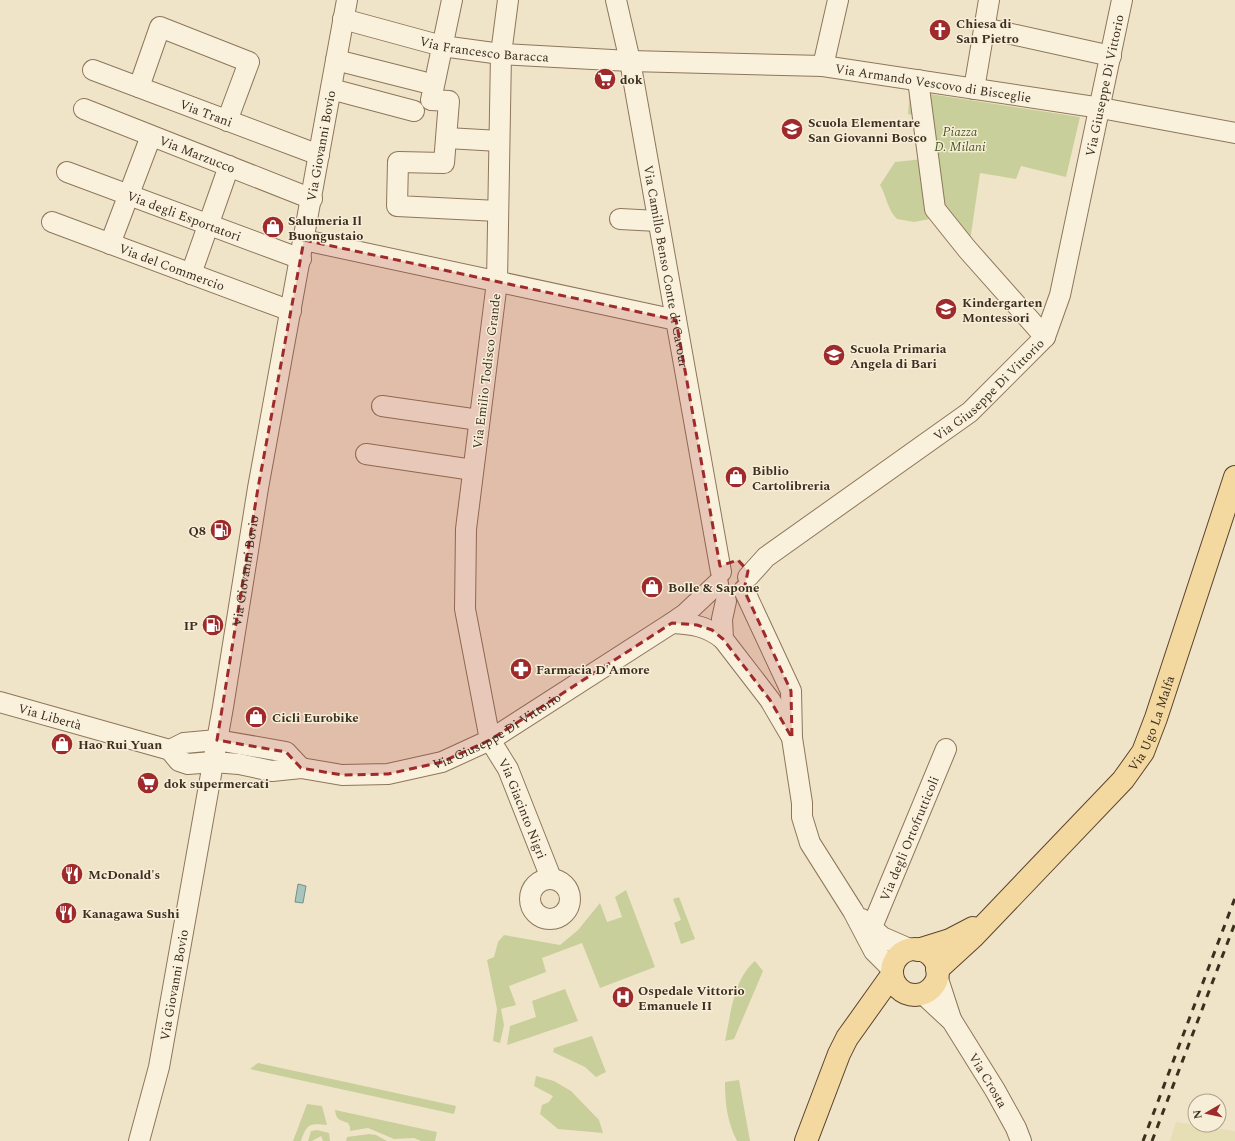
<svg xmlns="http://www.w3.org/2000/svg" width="1235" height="1141" font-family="Spectral,serif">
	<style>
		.farmland { fill: #e6deb5 }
		.green { fill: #c9cf9b }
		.water { fill: #a9c4bc; stroke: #6f938a }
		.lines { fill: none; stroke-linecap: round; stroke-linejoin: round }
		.minor-casing { stroke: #8d765c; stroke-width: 22 }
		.major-casing { stroke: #5b4430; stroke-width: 24 }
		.minor { stroke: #faf1dc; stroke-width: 20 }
		.major { stroke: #f3d9a0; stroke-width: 22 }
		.rail { stroke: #3d2e20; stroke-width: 3; stroke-dasharray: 7 7; stroke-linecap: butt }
		.marked { fill: #9e2a2b; fill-opacity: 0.2; stroke: #9e2a2b; stroke-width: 3; stroke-dasharray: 8 5; stroke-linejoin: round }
		.labels { text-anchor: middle; stroke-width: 3; stroke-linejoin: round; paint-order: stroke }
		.poi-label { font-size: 13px; font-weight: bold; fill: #3d2e20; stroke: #f7eed8; text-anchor: start }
		.street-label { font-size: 13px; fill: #3d2e20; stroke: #f7eed8 }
		.park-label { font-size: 13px; font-style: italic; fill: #4d5a26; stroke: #f7eed8 }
	</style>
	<rect width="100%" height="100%" fill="#f0e4c8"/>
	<polygon class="farmland" points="1176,1122 1235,1131 1235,1141 1170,1141"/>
	<g class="green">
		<path d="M910 91 1080 117 1066 177 1021 166 1016 179 980 173 970 241 935 218 914 222 897 219C887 209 887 197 880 185L895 162 923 159 918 116 908 114Z"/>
		<polygon points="626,890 655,967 600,988 582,943 542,958 546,972 509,986 516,1005 501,1009 504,1025 500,1043 493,1041 497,1009 487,960 494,957 498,942 504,935 560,945 578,930 600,903 607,922 622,917 615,897"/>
		<polygon points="679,897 695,939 681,944 674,923 681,920 673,899"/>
		<path d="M755 961 763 971 734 1039 725 1041C731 1014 733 980 755 961Z"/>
		<polygon points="565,989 578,1021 507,1045 510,1026 536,1017 532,1001"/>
		<polygon points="592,1036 606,1072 596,1077 585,1067 553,1052 554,1048"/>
		<polygon points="258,1063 456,1106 454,1114 250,1069"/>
		<polygon points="536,1076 554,1081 571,1091 599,1120 603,1133 558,1129 540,1114 542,1105 549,1102 553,1096 534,1086"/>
		<path d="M739 1080 750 1141H737C727 1121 725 1104 725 1082Z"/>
		<path d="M307 1104 322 1106 327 1125C309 1123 307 1124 301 1141H293Z"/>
		<path d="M335 1110 437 1132 435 1141H421L414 1138 394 1139 368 1128 350 1131V1127L348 1123C340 1120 336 1120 335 1110Z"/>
		<polygon points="317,1130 329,1133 330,1141 323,1141 321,1136 312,1141 308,1141 311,1131"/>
		<polygon points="369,1134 376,1135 387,1141 346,1141 347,1137"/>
	</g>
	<polygon class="water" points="298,884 306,886 303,903 295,902"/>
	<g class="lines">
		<g class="minor-casing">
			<g id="minor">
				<polyline points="452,0 431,100 449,101 444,163 398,162 397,206 498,211"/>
				<path id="s1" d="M508 0 501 54 497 282 466 529 465 609 490 740 508 769 551 878"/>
				<path id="s2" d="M616 0 630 61 721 572"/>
				<path id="s3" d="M343 19 442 46 501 54 630 61 823 66 1101 108 1235 133"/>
				<polyline points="984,28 1111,56"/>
				<polyline points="336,60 423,82"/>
				<polyline points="823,66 838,0"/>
				<path id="s4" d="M93 70 319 155"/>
				<polyline points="918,80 935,209 967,249 1045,337"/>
				<polyline points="139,87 160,27 249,62 227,121"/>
				<polyline points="331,89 414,111"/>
				<polyline points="974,89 989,0"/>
				<path id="s5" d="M84 109 312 199"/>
				<polyline points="447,138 499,141"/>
				<path id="s6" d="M67 172 301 259"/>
				<polyline points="620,219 658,221"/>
				<path id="s7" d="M52 222 291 311"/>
				<polyline points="304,240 676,320"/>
				<polyline points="110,244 151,136"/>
				<polyline points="191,274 229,166"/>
				<polyline points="382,406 479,420"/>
				<polyline points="366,454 473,470"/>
				<path id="s8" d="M748 577 766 557 970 412 1045 337 1060 295 1122 0"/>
				<polyline points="744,590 791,691 792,738 802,803 802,817 810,843 853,911 874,951 892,969"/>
				<polyline points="726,601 722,619 723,639 770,700 791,736"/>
				<path d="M672 623C692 624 707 626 723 639"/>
				<path id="s9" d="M0 702 170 750 179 761 188 764 213 762 239 764 272 771 301 768 342 775 388 774 442 762 490 740 672 623 685 614 718 583"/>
				<polyline points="170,750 184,743 217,740 286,752 301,768"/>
				<circle cx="550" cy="899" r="20"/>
				<polyline points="862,919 882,937 912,950"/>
				<path id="s10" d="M872 927 946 749"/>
				<polyline points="937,976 951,1019"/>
				<path id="s11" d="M923 994 952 1021 995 1090 1016 1128 1021 1141"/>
				<path id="s12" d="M139 1141 159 1067 223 707 258 488 347 0"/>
			</g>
		</g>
		<g class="major-casing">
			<g id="major">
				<circle cx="915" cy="972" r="23"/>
				<polyline points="918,950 950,940 973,928"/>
				<path id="s13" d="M937 970 973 937 1123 780 1143 752 1156 718 1235 477"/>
				<polyline points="806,1141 839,1054 847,1038 892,975"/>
			</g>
		</g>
		<use href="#minor" class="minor"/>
		<use href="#major" class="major"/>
		<g class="rail">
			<polyline points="1143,1141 1235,898"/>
			<polyline points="1152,1141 1235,923"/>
		</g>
	</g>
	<path class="marked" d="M304 240 676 320 720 566 738 560 748 571 744 590 791 691 792 738 770 700 723 639 712 630 697 625 672 623 490 740 442 762 388 774 342 775 301 768 286 752 217 740 258 488Z"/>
	<defs>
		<g id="church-disc" transform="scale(1.15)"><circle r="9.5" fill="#9e2a2b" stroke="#f7eed8"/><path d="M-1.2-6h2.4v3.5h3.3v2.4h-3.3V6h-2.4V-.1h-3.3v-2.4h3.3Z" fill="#fff"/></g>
		<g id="supermarket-disc" transform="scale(1.15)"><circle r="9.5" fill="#9e2a2b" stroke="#f7eed8"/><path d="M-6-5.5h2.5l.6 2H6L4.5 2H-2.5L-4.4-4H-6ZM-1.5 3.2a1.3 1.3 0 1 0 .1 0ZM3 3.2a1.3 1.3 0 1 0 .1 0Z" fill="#fff"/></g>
		<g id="school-disc" transform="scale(1.15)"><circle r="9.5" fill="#9e2a2b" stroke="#f7eed8"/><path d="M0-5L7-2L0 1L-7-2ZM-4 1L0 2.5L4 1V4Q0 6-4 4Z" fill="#fff"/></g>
		<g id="shop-disc" transform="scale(1.15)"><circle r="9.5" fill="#9e2a2b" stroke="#f7eed8"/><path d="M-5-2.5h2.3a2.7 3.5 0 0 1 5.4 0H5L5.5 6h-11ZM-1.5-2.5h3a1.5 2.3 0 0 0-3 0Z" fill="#fff"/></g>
		<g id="fuel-disc" transform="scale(1.15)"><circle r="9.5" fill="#9e2a2b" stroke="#f7eed8"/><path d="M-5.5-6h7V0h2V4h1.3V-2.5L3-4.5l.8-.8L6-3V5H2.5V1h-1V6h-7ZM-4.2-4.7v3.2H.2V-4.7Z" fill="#fff"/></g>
		<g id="pharmacy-disc" transform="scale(1.15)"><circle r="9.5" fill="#9e2a2b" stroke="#f7eed8"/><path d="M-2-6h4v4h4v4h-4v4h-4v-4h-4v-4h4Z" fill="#fff"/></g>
		<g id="restaurant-disc" transform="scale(1.15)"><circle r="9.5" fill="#9e2a2b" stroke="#f7eed8"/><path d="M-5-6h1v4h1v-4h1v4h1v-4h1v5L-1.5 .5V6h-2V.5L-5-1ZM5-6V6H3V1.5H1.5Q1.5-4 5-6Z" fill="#fff"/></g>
		<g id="hospital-disc" transform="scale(1.15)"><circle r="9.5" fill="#9e2a2b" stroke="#f7eed8"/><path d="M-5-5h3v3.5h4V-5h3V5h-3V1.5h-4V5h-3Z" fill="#fff"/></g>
	</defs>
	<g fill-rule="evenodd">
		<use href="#church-disc" x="940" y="30"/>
		<use href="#supermarket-disc" x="605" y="79"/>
		<use href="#school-disc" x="792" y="129"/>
		<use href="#shop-disc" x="273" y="227"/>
		<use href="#school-disc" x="946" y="309"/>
		<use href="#school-disc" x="834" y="355"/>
		<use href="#shop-disc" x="736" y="477"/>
		<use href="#fuel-disc" x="221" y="530"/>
		<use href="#shop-disc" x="652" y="587"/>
		<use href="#fuel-disc" x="213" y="625"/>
		<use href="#pharmacy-disc" x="521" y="669"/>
		<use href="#shop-disc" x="256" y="717"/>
		<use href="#shop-disc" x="62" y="744"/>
		<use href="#supermarket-disc" x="148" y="783"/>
		<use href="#restaurant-disc" x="72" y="874"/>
		<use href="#restaurant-disc" x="66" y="913"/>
		<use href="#hospital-disc" x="623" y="997"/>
	</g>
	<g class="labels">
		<g class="poi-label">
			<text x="956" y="28">Chiesa di<tspan x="956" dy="15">San Pietro</tspan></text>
			<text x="620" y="84">dok</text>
			<text x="808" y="127">Scuola Elementare<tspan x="808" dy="15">San Giovanni Bosco</tspan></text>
			<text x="288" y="225">Salumeria Il<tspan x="288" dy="15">Buongustaio</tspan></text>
			<text x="962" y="307">Kindergarten<tspan x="962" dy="15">Montessori</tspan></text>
			<text x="850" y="353">Scuola Primaria<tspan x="850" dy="15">Angela di Bari</tspan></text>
			<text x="752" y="475">Biblio<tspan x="752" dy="15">Cartolibreria</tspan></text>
			<text x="206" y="535" text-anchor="end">Q8</text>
			<text x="668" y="592">Bolle &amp; Sapone</text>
			<text x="198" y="630" text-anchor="end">IP</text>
			<text x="536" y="674">Farmacia D'Amore</text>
			<text x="272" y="722">Cicli Eurobike</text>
			<text x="78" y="749">Hao Rui Yuan</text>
			<text x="164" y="788">dok supermercati</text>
			<text x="88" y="879">McDonald's</text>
			<text x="82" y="918">Kanagawa Sushi</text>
			<text x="638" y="995">Ospedale Vittorio<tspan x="638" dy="15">Emanuele II</tspan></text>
		</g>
		<g class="street-label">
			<text dy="5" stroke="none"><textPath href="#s3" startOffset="145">Via Francesco Baracca</textPath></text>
			<text dy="5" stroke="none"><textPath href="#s3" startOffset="596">Via Armando Vescovo di Bisceglie</textPath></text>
			<text dy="5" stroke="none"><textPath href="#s8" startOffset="642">Via Giuseppe Di Vittorio</textPath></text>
			<text dy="5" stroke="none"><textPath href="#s4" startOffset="121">Via Trani</textPath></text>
			<text dy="5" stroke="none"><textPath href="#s12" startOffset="1012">Via Giovanni Bovio</textPath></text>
			<text dy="5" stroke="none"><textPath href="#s5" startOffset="122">Via Marzucco</textPath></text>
			<text dy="5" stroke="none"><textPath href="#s6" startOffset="125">Via degli Esportatori</textPath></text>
			<text dy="5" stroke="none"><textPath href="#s2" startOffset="271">Via Camillo Benso Conte di Cavour</textPath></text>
			<text dy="5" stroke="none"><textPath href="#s7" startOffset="128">Via del Commercio</textPath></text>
			<text transform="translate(486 371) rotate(-83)" y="5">Via Emilio Todisco Grande</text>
			<text dy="5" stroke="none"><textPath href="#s8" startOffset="306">Via Giuseppe Di Vittorio</textPath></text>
			<text dy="5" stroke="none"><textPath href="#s12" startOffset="580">Via Giovanni Bovio</textPath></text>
			<text dy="5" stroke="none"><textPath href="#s9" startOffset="52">Via Libertà</textPath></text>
			<text dy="5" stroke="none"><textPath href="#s13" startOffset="330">Via Ugo La Malfa</textPath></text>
			<text dy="5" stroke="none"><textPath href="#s9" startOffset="520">Via Giuseppe Di Vittorio</textPath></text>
			<text dy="5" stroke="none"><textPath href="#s1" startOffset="821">Via Giacinto Nigri</textPath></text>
			<text dy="5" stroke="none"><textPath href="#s10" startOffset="96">Via degli Ortofrutticoli</textPath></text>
			<text dy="5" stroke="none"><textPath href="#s12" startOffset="160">Via Giovanni Bovio</textPath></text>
			<text dy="5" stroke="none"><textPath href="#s11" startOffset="109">Via Crosta</textPath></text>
		</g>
		<g class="park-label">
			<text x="960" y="136">Piazza<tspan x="960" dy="15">D. Milani</tspan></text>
		</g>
	</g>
	<g transform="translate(1207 1113) rotate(261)"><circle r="19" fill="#f7eed8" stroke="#ada18e"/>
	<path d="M0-3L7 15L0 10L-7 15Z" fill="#9e2a2b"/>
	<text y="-6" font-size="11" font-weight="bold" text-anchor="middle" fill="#3d2e20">N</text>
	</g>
</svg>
